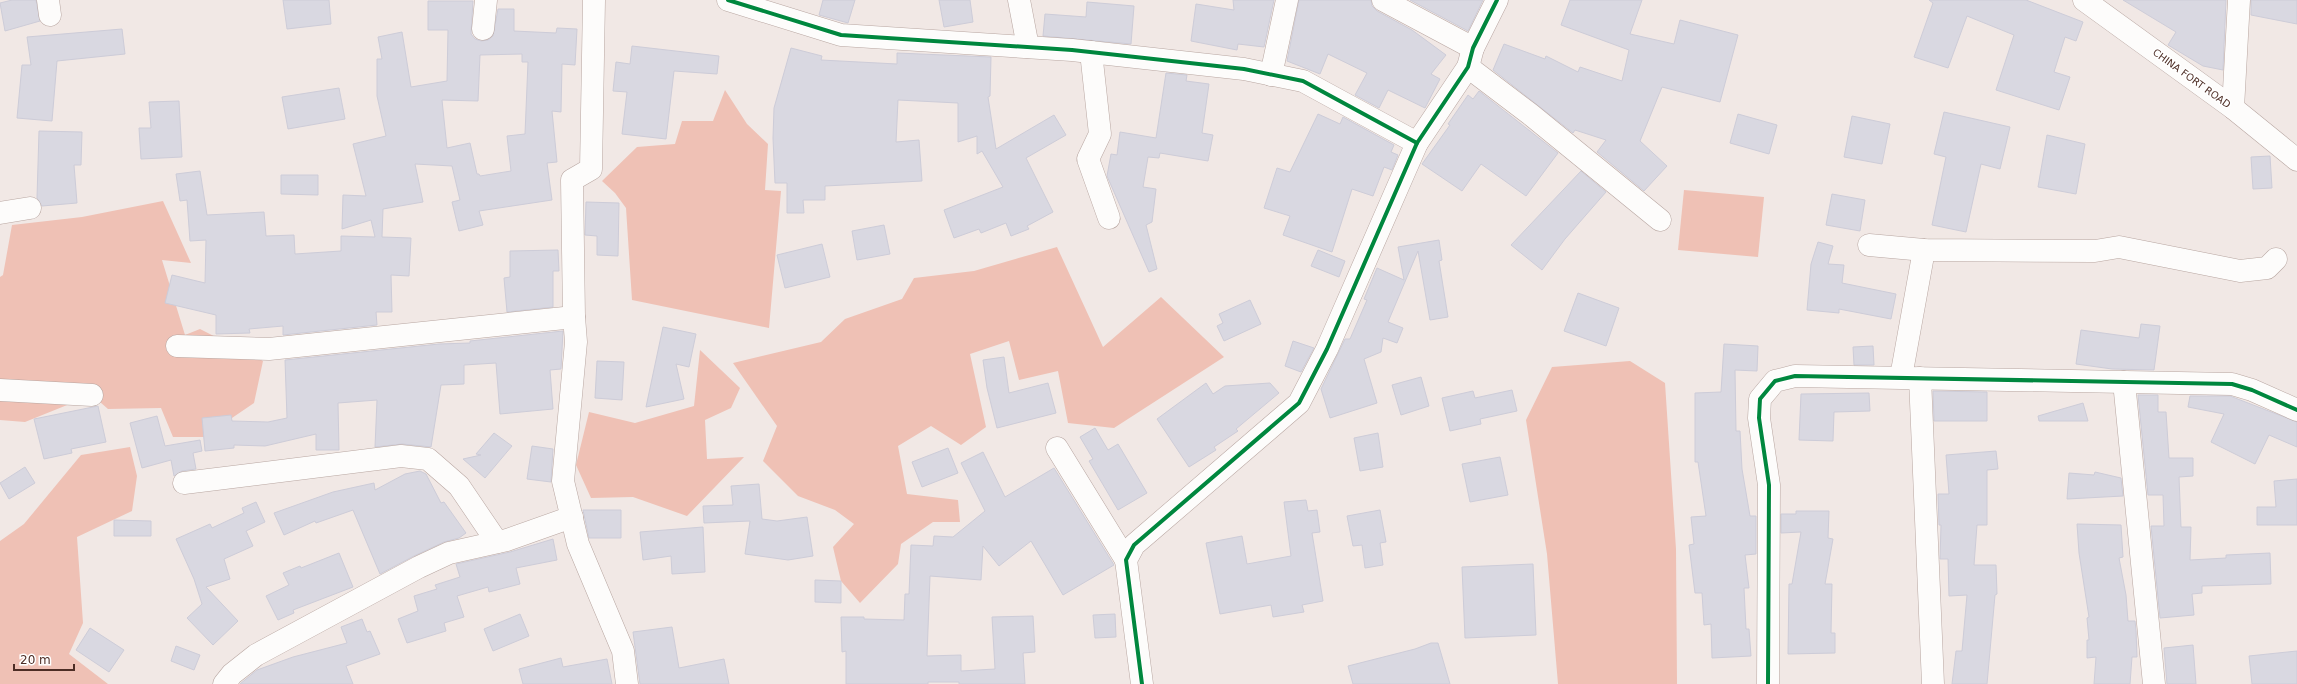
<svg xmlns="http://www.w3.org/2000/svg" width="2297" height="684" font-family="'DejaVu Sans',sans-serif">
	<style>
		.green { fill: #efc1b5 }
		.building { fill: #d9d8e1; stroke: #cdccd8; fill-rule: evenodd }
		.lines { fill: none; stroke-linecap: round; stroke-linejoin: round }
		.minor-casing { stroke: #b8a6a1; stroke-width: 23 }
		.minor { stroke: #fdfcfb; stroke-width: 22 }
		.cycleway-casing { stroke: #fff; stroke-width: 6 }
		.cycleway { stroke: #00873e; stroke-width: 4 }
		.labels { text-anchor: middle; stroke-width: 3; stroke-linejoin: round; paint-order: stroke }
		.street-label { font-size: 10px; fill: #4d2d25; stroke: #fff }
	</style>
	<rect width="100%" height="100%" fill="#f1e8e5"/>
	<g class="green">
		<polygon points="725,90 747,124 768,144 765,190 781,191 769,328 632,300 626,208 615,193 602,181 637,147 675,144 682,121 713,121"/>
		<polygon points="1684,190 1764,197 1758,257 1678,250"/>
		<polygon points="163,201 191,263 162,260 185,335 200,329 263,361 254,403 204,437 173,437 161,408 108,409 92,395 25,422 0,420 0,277 3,275 12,225 82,217"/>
		<polygon points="1057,247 1103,347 1161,297 1224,357 1114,428 1068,423 1058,371 1019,380 1009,341 970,354 986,427 961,445 931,426 898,446 907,494 958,500 960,522 933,522 901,544 898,564 860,603 841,581 833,547 854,524 835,510 798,496 763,461 777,426 733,363 821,342 845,319 902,299 914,278 974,271"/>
		<polygon points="700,350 740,388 731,408 705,420 707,459 744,457 687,516 633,497 591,498 576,465 589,412 635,423 694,406"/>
		<polygon points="1630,361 1665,383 1676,549 1677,684 1558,684 1547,554 1526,420 1552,367"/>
		<polygon points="130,447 137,476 132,511 77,537 83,623 69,654 108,684 0,684 0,541 24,524 81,455"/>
	</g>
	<g class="building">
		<polygon points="12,0 36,0 40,21 5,31 0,3"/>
		<polygon points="283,0 329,0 331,24 287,29"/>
		<polygon points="823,0 855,0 848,23 819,15"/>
		<polygon points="939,0 970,0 973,22 944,27"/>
		<polygon points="1233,0 1274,0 1264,47 1238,44 1237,50 1191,41 1196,4 1234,10"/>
		<polygon points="1299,0 1371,0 1372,6 1377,11 1412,30 1446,55 1431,74 1440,79 1425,108 1388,90 1379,108 1355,95 1367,73 1328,54 1320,74 1287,61"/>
		<polygon points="1410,0 1483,0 1468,31"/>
		<polygon points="1570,0 1642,0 1630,34 1674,44 1680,20 1738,35 1720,102 1662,87 1640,141 1667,166 1644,191 1597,152 1606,140 1575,130 1573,133 1493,70 1504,44 1545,59 1546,56 1578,72 1580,67 1622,81 1629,50 1561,25"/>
		<polygon points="1929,0 2026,0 2083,22 2076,41 2065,37 2054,72 2070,77 2059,110 1996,90 2014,35 1967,16 1948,68 1914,57 1933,3"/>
		<polygon points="2123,0 2226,0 2223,70 2203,66 2168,45 2176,32"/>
		<polygon points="2251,0 2297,0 2297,24 2251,15"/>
		<path d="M428 1H473L471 34 475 39 481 41 488 40 493 36 498 9H514V31L556 33 557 28 577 29 575 65 562 64 561 112 552 111 557 162 547 163 552 200 479 211 483 225 459 231 452 202 460 200 452 166 415 164 423 202 383 209 382 237 411 238 409 276 391 275 392 312H376L377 325 283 335V326L249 329 250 333 216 334V315L165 303 172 275 205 283 206 240 190 241 187 200 180 201 176 174 200 171 207 215 264 212 266 236 294 235 295 254 341 251V236L375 237 371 220 342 229 343 195 366 196 353 144 386 136 377 96V59H382L378 37 402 32 411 87 447 81 448 30H428ZM522 54V62H528L525 134 507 136 511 171 480 176 479 174H477L470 143 447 148 442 100 478 101 480 55Z"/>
		<polygon points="1087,2 1134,6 1131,44 1043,36 1045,14 1086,17"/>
		<polygon points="122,29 125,54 57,61 52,121 17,118 22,65 31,65 27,37"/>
		<polygon points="632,46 719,56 717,74 674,71 666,139 622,134 627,92 613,91 616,62 630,64"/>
		<polygon points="791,48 822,56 821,60 897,64 897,53 991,57 990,96 988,97 996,149 1054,115 1066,135 1026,158 1053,212 1027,226 1029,229 1011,236 1006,223 981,233 979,229 954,238 944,210 1003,187 982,151 977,154 977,136 958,142 958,103 898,100 896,142 919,140 922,181 825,186 825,200 803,200 804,213 787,213 787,183 775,183 773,138 774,108"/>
		<polygon points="1166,73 1187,75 1186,81 1209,84 1202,133 1213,135 1208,161 1160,153 1159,158 1148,157 1143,187 1156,189 1152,222 1146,225 1157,269 1149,272 1107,176 1111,154 1117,155 1120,132 1156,138"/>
		<polygon points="339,88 345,119 288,129 282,97"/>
		<polygon points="1479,91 1558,153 1526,196 1481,164 1462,191 1422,164 1450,125 1448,124 1468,95 1473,99"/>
		<polygon points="179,101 182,157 141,159 139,128 151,128 149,102"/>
		<polygon points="1944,112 2010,127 2000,169 1981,164 1966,232 1932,225 1946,157 1934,154"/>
		<polygon points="1318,114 1340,124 1343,117 1394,145 1391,152 1398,155 1392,170 1384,167 1373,196 1352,189 1332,252 1283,235 1290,216 1264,208 1277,168 1290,172"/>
		<polygon points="1738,114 1777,125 1769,154 1730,143"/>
		<polygon points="1852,116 1890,124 1882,164 1844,157"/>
		<polygon points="39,131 82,132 81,165 74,165 77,203 42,206 37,198"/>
		<polygon points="2047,135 2085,144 2076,194 2038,187"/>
		<polygon points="2270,156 2272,188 2253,189 2251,157"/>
		<polygon points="1581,171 1606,192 1565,239 1542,270 1511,245"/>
		<polygon points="281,175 318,175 318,195 281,194"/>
		<polygon points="1832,194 1865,200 1860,231 1826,225"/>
		<polygon points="586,202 619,203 618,256 597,255 597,236 585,235"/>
		<polygon points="884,225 890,254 857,260 852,231"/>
		<polygon points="1439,240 1442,260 1439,261 1448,317 1430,320 1418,251 1388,322 1403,328 1397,343 1383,338 1381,352 1364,359 1377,403 1330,418 1321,389 1345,339 1350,339 1367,300 1364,299 1377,268 1404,280 1398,247"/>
		<polygon points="1818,242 1833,246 1828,264 1844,265 1842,283 1896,294 1891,319 1839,309 1839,313 1807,310 1811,264"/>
		<polygon points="822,244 830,277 785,288 777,255"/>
		<polygon points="558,250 559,271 553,271 553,307 507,312 504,278 510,277 510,251"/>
		<polygon points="1318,250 1345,261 1339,277 1311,266"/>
		<polygon points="1578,293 1619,308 1606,346 1564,331"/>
		<polygon points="1250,300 1261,324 1224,341 1217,326 1223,323 1219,314"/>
		<polygon points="2141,324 2160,326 2154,370 2112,369 2076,364 2081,330 2139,338"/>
		<polygon points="663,327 696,334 689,367 676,364 684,399 646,407"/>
		<polygon points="563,331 561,369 550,370 553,409 500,414 496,363 464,365 464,384 441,385 431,447 402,444 375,447 377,400 338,403 339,450 316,450 316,434 265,446 234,445 234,448 205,451 202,418 231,415 232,421 268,422 287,418 285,360 439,344 470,343 470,341"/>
		<polygon points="1293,341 1314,348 1301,372 1285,366"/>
		<polygon points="1724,344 1758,346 1757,371 1735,370 1736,431 1740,431 1742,469 1750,516 1756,516 1756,554 1745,555 1749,588 1744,588 1746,629 1749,629 1751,656 1712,658 1711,624 1704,625 1702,593 1695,593 1689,545 1694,544 1691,517 1706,516 1698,462 1695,462 1695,393 1721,392"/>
		<polygon points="1873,346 1874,365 1854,365 1853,347"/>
		<polygon points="1004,357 1009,393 1048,383 1056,413 997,428 987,388 983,360"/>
		<polygon points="597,361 624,362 622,400 595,398"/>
		<polygon points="1421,377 1429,406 1401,415 1392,385"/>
		<polygon points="1206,383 1213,394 1225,386 1270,383 1279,393 1236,429 1238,431 1214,447 1216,450 1189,467 1157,419"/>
		<polygon points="1512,390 1517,411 1480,419 1481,424 1450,431 1442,398 1473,391 1475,398"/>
		<polygon points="1933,391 1987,392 1987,421 1934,421"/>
		<polygon points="1869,393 1870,411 1834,412 1833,441 1799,440 1801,394"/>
		<polygon points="2138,395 2158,395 2158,412 2166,412 2169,458 2193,458 2193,476 2179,477 2181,527 2191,527 2190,560 2226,558 2226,555 2270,553 2271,584 2202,586 2202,593 2192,594 2194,615 2160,618 2151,526 2164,526 2163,495 2148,495"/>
		<polygon points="2190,396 2230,396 2297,422 2297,447 2269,435 2255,464 2211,442 2224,414 2188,407"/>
		<polygon points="2083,403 2088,421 2039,421 2038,416"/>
		<polygon points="98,406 106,442 71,449 72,453 44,459 34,419"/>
		<polygon points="157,416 165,446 200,440 202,451 193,453 196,469 182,471 174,476 171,460 142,468 130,423"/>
		<polygon points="1095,428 1108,450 1118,444 1147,493 1118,510 1089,461 1093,459 1080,437"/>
		<polygon points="494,433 512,446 485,478 463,459 481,455 476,454"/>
		<polygon points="1378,433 1383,467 1360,471 1354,438"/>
		<polygon points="532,446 553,449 551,482 527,479"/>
		<polygon points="948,448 958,473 922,487 912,462"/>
		<polygon points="1996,451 1998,469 1987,470 1987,525 1977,525 1974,565 1996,565 1997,594 1995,595 1987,684 1952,684 1956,651 1962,651 1967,595 1949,596 1948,559 1940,559 1941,525 1939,525 1938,494 1949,494 1946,455"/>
		<polygon points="983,452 1005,497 1054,468 1114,565 1063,595 1031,541 999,566 983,546 981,580 930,576 927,656 961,655 961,671 995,669 992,617 1033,616 1035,652 1023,653 1025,684 959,684 959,682 928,682 928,684 846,684 846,651 842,652 841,617 864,617 864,619 904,620 905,594 909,594 911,545 933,546 934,536 953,537 985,511 961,463"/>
		<polygon points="1500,457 1508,495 1470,502 1462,464"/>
		<polygon points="25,467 35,483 9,499 0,483"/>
		<polygon points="420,471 426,474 441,503 444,502 466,533 459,538 444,542 414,556 380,574 353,510 316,523 315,521 284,535 274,513 333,492 374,483 375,490 405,474"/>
		<polygon points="2095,472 2121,478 2123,496 2067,499 2069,473 2094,475"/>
		<polygon points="2297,479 2297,525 2257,525 2257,507 2276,507 2274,481"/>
		<polygon points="759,484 762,519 777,521 807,517 813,556 788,560 745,554 750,521 704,523 703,506 733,505 731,486"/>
		<polygon points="1306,500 1308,511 1317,510 1320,532 1312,533 1323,601 1302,605 1304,612 1273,617 1271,605 1220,614 1206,543 1242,536 1247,564 1291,556 1284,502"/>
		<polygon points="256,502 265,522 246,531 253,546 224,559 230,579 206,587 238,621 213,645 187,618 202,604 194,579 176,539 210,524 212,528 244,513 242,508"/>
		<polygon points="583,510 621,510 621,538 589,538"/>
		<polygon points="1380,510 1386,542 1380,543 1383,565 1365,568 1362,545 1353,546 1347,516"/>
		<polygon points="1796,511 1829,511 1828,538 1833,539 1825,584 1832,584 1831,633 1835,633 1835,653 1788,654 1789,584 1792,584 1801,532 1781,533 1781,514 1796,514"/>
		<polygon points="114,520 151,521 151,536 114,536"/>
		<polygon points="2077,524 2121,525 2123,557 2119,558 2126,595 2128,621 2135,621 2136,630 2137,657 2132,657 2130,684 2094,684 2096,657 2087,658 2087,640 2089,640 2087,618 2089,617 2079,553"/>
		<polygon points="703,527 705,572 672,574 671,556 643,560 640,532"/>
		<polygon points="553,539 557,560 516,568 520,584 489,592 488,587 457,596 464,617 444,623 446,631 407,643 398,619 418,611 414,596 437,589 435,585 460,577 456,564 510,552"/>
		<polygon points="339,553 353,587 293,610 294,613 278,620 266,596 289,585 283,573 300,566 301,568"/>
		<polygon points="1533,564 1536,635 1465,638 1462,567"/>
		<polygon points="815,580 841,581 841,603 815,602"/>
		<polygon points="520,614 529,636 493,651 484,629"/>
		<polygon points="1115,614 1116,637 1095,638 1093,615"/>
		<polygon points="362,619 367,632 370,631 380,654 346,666 353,684 240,684 257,670 293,657 347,643 341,627"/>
		<polygon points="672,627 679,668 724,659 729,684 640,684 633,632"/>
		<polygon points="90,628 124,650 109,672 76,650"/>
		<polygon points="1431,643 1438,643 1450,684 1353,684 1348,666 1415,649"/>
		<polygon points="2193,645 2196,684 2167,684 2164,648"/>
		<polygon points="176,646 200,655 194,670 171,661"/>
		<polygon points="2297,651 2297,684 2252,684 2249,656"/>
		<polygon points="561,658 563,667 607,659 612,684 523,684 519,669"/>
	</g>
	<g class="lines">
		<g class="minor-casing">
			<g id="minor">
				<polyline points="48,0 50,15"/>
				<polyline points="594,0 591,169 572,180 574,317 576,342 563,481 578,544 623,651 627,684"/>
				<polyline points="728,0 841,35 1072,50 1244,69 1303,81 1417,143"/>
				<polyline points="1019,0 1028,47"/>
				<polyline points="1383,0 1473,48"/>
				<polyline points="2084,0 2233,108 2297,160"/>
				<polyline points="483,29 486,0"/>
				<polyline points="1091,52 1100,134 1088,159 1109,218"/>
				<polyline points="1468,67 1530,114 1660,220"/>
				<polyline points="1271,75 1287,0"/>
				<polyline points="2233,108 2239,0"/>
				<polyline points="0,213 30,208"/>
				<polyline points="1869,245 1924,250 2095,251 2119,247 2240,271 2267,268 2276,259"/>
				<polyline points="177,346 269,349 574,317"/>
				<polyline points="1901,377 1924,250"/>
				<polyline points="1920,378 1933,684"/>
				<polyline points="2124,382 2154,684"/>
				<polyline points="0,390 92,395"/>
				<polyline points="1057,448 1126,560"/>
				<polyline points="184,483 401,456 428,459 459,486 497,542"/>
				<polyline points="224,684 232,674 256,655 419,567 449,553 507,540 572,517"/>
				<polyline points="1142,684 1126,560 1134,545 1299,403 1327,349 1417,143 1468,67 1473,48 1497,0"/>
				<polyline points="1768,684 1769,485 1759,418 1760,399 1775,381 1795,376 2232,384 2252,390 2297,410"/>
			</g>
		</g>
		<use href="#minor" class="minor"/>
		<g class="cycleway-casing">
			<g id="cycleway">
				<polyline points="728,0 841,35 1072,50 1244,69 1303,81 1417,143"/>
				<polyline points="1142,684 1126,560 1134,545 1299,403 1327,349 1417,143 1468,67 1473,48 1497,0"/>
				<polyline points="1768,684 1769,485 1759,418 1760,399 1775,381 1795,376 2232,384 2252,390 2297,410"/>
			</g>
		</g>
		<use href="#cycleway" class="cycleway"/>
	</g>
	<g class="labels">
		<g class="street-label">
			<text transform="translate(2192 78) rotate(36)" y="4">CHINA FORT ROAD</text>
		</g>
	</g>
	<path d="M14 664v6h60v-6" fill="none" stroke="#4d2d25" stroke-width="2"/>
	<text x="20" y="664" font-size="12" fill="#4d2d25" stroke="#ffffff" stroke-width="3" paint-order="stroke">20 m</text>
</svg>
